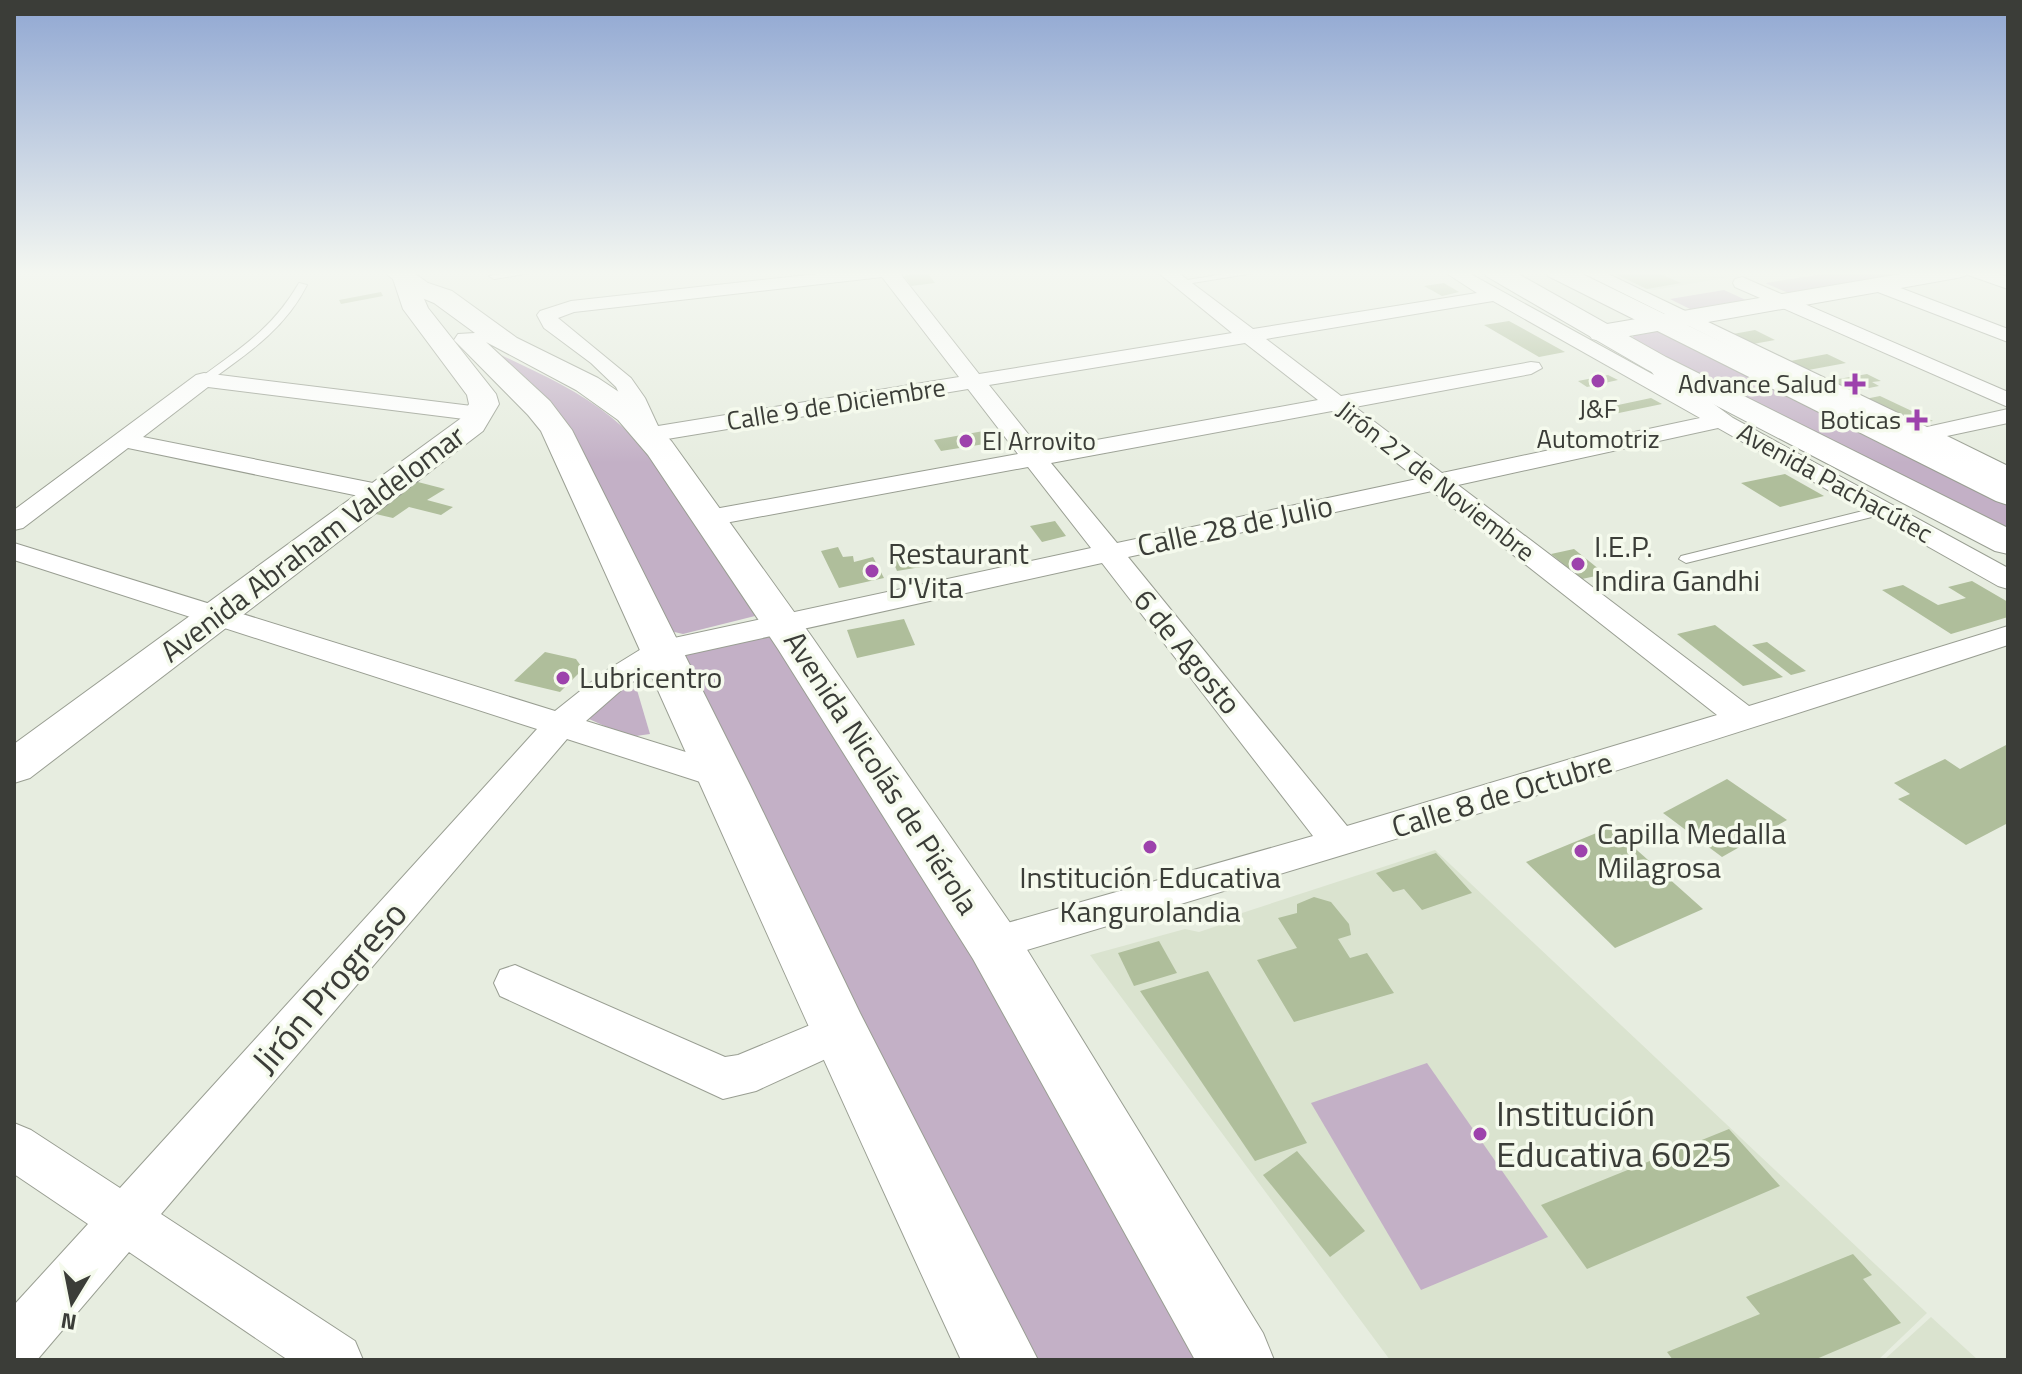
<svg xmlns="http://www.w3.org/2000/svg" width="2022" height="1374" font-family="'Titillium Web',sans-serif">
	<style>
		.built { fill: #dae3cf }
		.green { fill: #c3b0c6 }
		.building { fill: #afbe9b }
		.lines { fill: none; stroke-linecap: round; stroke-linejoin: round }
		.service-casing { stroke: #999e92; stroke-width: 2 }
		.minor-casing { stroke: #999e92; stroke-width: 2 }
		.tertiary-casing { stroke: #999e92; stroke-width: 2 }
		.secondary-casing { stroke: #999e92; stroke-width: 2 }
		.primary-casing { stroke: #999e92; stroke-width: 2 }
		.service { fill: #fff; fill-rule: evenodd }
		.minor { fill: #fff; fill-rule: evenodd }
		.tertiary { fill: #fff; fill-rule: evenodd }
		.secondary { fill: #fff; fill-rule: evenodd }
		.primary { fill: #fff; fill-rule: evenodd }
		.poi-dot { fill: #9d42ac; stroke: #f5faed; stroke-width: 3 }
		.labels { text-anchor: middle; stroke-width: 7; stroke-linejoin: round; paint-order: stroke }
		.far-poi-label { font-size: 26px; fill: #3b3d38; stroke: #f5faed; text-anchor: end }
		.far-street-label { font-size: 26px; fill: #3b3d38; stroke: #f5faed }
		.street-label { font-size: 30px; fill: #3b3d38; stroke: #f5faed }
		.poi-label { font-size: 30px; fill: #3b3d38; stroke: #f5faed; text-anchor: start }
		.near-street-label { font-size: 36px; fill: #3b3d38; stroke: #f5faed }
		.near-poi-label { font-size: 36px; fill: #3b3d38; stroke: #f5faed; text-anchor: start }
	</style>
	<rect width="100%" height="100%" fill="#e7ede0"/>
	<g class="built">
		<polygon points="1605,271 1765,271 1654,290 1644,289"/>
		<polygon points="1435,850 1927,1313 1878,1360 1390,1360 1090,955 1185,929 1199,932 1235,920 1242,913"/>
		<polygon points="1931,1317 1978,1360 1884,1360"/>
	</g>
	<g class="green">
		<polygon points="1843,271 1938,271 1793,295 1765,283"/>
		<polygon points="1724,290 1748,301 1694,311 1670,299"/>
		<polygon points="1649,328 1678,336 2008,504 2008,532 1636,345 1631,331"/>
		<path d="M499 354C538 373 578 390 611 417 672 467 714 548 757 613L755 616 683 634 666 630 532 392Z"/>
		<polygon points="772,636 960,924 1205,1360 1024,1360 680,653"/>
		<polygon points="622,687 637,690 650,734 629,737 589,719 589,709"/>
		<polygon points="1427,1063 1548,1237 1421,1290 1311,1103"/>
	</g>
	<g class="building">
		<polygon points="926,271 935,283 911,286 904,276"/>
		<polygon points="1609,271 1654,271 1681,283 1647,289"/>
		<polygon points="1444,283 1459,292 1442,296 1424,286"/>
		<polygon points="381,292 383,296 341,304 339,300"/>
		<polygon points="1509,321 1529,332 1565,352 1539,357 1484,325"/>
		<polygon points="1755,330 1775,340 1753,344 1733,334"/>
		<polygon points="1827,354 1846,363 1803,371 1785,362"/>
		<polygon points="1867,374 1881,381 1872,382 1879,386 1849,392 1827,381"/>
		<polygon points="1608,375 1618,380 1587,387 1578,381"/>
		<polygon points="1880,396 1933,421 1916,423 1865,399"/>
		<polygon points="1651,398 1662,404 1614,414 1604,408"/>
		<polygon points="989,430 997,442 941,451 934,440"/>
		<polygon points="1785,474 1824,496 1780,507 1741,483"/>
		<polygon points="414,481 445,489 427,500 453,507 441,515 409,507 393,518 367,512"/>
		<polygon points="1055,521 1066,536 1042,542 1030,526"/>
		<polygon points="838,547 843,557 853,556 854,562 873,557 884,578 839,588 821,551"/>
		<polygon points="1574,549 1605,574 1582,579 1551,554"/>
		<polygon points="915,555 921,567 897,571 892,559"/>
		<polygon points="1972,581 2008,602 2008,617 1951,634 1882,590 1903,585 1938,605 1966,598 1948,587"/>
		<polygon points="904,619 915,645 857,658 847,630"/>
		<polygon points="1715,625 1783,677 1743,686 1677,634"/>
		<polygon points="1767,642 1806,671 1791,675 1752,645"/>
		<polygon points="545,652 576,659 583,669 560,692 514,681"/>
		<polygon points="2008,744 2008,823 1966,845 1898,799 1910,794 1894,783 1945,759 1960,769"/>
		<polygon points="1727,779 1787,820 1722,857 1663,813"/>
		<polygon points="1611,827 1703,909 1615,948 1526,862"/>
		<polygon points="1436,853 1472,893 1422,910 1404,889 1393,892 1376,873"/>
		<polygon points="1314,897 1331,902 1349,924 1351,935 1338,939 1350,958 1367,953 1394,993 1294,1022 1257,960 1297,948 1278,918 1297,913 1297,904"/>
		<polygon points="1159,941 1177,973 1134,986 1118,953"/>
		<polygon points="1208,971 1307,1143 1255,1161 1140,991"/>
		<polygon points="1729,1129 1780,1186 1587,1269 1541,1205"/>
		<polygon points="1297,1151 1365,1231 1330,1257 1263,1175"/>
		<polygon points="1853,1254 1872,1275 1863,1279 1901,1323 1814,1360 1673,1360 1667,1352 1760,1314 1746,1297"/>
	</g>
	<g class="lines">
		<g class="service-casing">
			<g id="service">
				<polygon points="517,271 543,271 494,279 489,276"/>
				<polygon points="1243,271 1266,271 1180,285 1175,282"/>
				<path d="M299 283 307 285C285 329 247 354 208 382H200V378C241 348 273 328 299 283Z"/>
				<polygon points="1883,506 1890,510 1888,513 1686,563 1679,559 1681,556"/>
			</g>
		</g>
		<g class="minor-casing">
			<g id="minor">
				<path d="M844 271H898L979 374 1232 333 1156 271H1176L1253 329 1477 293 1443 271H1465L1654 375 1645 363 1656 357 1663 359 1685 383 1733 418 2008 568V589L1998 586 1718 428 1458 485 1749 706 2008 626V645C1670 756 1334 859 993 960L979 955 973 943 979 931 1313 836 1102 563 672 658 626 686 586 721 734 767 739 776 734 785 722 789 567 739 161 1214 355 1341 363 1360H288L129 1252 37 1360H14V1305L88 1224 14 1174V1123L31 1130 120 1188 537 729 14 560V543L555 711 604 672 651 643 1091 548 1028 467 709 526 700 524 696 518 700 512 709 510 1018 454 968 389 649 442 641 440 616 387 591 363 544 328 537 315 540 311 571 301ZM882 277 959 377 658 426 645 398 631 378 558 318 574 312ZM1493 301 1700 418 1442 473 1355 407 1531 374 1542 368 1539 363 1531 362 1341 396 1266 339ZM1245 343 1318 400 1041 450 989 385ZM1332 411 1417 479 1117 543 1051 463ZM1432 491 1717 715 1347 826 1128 557Z"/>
				<polygon points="1579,271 1602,271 1927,427 2008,409 2008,423 1947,436 2008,466 2008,482 1922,442 1909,441 1906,435"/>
				<polygon points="1965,271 1990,271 2008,277 2008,289 1968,275"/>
				<polygon points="1742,277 2008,392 2008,407 1735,287 1733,283 1735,279"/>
				<polygon points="1877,279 2008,329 2008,342 1870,289 1868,285 1870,281"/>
				<polygon points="204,373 480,407 488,409 491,414 488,419 480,421 208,387 143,437 383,485 392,488 396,493 392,498 383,501 128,448 23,528 14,530 14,510 196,375"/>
				<polygon points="515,965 725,1057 738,1055 839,1013 854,1018 861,1032 854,1046 756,1091 723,1099 500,996 494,983 500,970"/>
			</g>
		</g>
		<g class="tertiary-casing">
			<g id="tertiary">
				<polygon points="1918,271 1969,271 1965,276 1957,278 1601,341 1592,339 1588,333 1592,327 1601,325"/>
				<polygon points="405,272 413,274 428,308 496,394 499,404 483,431 30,778 14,783 14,744 460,419 469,404 467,395 403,309 393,279 397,274"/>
			</g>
		</g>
		<g class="secondary-casing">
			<path id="secondary" d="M383 271H411L428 283 452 291 517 338 598 378 640 406 672 442 812 637 1013 927 1263 1333 1274 1360H1195L973 959 778 649 648 455 618 420 576 390 486 342 550 401 572 430 750 785 860 1013 1038 1360H961C818 1052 682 741 541 431L528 415 454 340 458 334 475 333 434 303 410 293Z"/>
		</g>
		<g class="primary-casing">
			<g id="primary">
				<polygon points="1483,271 1513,271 1666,357 2008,528 2008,554 1995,551 1646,369 1486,276"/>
				<polygon points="1545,271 1576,271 2008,481 2008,505 1996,501 1548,276"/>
			</g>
		</g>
		<use href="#service" class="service"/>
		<use href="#minor" class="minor"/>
		<use href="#tertiary" class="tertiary"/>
		<use href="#secondary" class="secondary"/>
		<use href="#primary" class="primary"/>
	</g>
	<linearGradient id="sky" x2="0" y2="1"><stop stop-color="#90a7d2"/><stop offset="0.59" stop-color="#f4f7f1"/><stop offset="1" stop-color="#f4f7f1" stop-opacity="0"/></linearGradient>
	<rect width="2022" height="463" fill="url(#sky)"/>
	<g class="poi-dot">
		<circle cx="1598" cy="381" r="8"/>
		<path d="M1851 372h8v8h8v8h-8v8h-8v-8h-8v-8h8z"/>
		<path d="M1913 408h8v8h8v8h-8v8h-8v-8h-8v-8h8z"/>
		<circle cx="966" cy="441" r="8"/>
		<circle cx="1578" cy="564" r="8"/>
		<circle cx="872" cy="571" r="8"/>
		<circle cx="563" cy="678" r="8"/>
		<circle cx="1150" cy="847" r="8"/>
		<circle cx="1581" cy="851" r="8"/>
		<circle cx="1480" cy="1134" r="8"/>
	</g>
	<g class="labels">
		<g class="far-poi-label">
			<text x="1837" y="393">Advance Salud</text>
			<text x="1598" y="418" text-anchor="middle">J&amp;F<tspan x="1598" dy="30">Automotriz</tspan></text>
			<text x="1901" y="429">Boticas</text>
			<text x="982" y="450" text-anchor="start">El Arrovito</text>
		</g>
		<g class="far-street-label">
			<text transform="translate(836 404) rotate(-9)" y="9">Calle 9 de Diciembre</text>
			<text transform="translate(1436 481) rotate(38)" y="9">Jirón 27 de Noviembre</text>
			<text transform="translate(1835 483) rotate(29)" y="9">Avenida Pachacútec</text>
		</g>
		<g class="street-label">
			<text transform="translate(1235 526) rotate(-12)" y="10">Calle 28 de Julio</text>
			<text transform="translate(313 544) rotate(-37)" y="10">Avenida Abraham Valdelomar</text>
			<text transform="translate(1187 652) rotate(51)" y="10">6 de Agosto</text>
			<text transform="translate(881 773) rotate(57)" y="10">Avenida Nicolás de Piérola</text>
			<text transform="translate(1502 795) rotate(-17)" y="10">Calle 8 de Octubre</text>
		</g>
		<g class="poi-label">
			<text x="1594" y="557">I.E.P.<tspan x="1594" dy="34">Indira Gandhi</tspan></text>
			<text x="888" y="564">Restaurant<tspan x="888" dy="34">D'Vita</tspan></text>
			<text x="579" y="688">Lubricentro</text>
			<text x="1597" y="844">Capilla Medalla<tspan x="1597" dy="34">Milagrosa</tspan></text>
			<text x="1150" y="888" text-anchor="middle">Institución Educativa<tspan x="1150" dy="34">Kangurolandia</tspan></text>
		</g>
		<g class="near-street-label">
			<text transform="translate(329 987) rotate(-49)" y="13">Jirón Progreso</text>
		</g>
		<g class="near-poi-label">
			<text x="1496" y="1126">Institución<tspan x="1496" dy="41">Educativa 6025</tspan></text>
		</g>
	</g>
	<rect width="2022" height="1374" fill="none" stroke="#3b3d38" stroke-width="32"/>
	<g transform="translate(72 1302) rotate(190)" stroke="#f5faed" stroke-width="6" paint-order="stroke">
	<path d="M0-6L14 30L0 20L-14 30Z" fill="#3b3d38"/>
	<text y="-12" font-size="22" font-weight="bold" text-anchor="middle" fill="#3b3d38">N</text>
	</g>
</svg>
